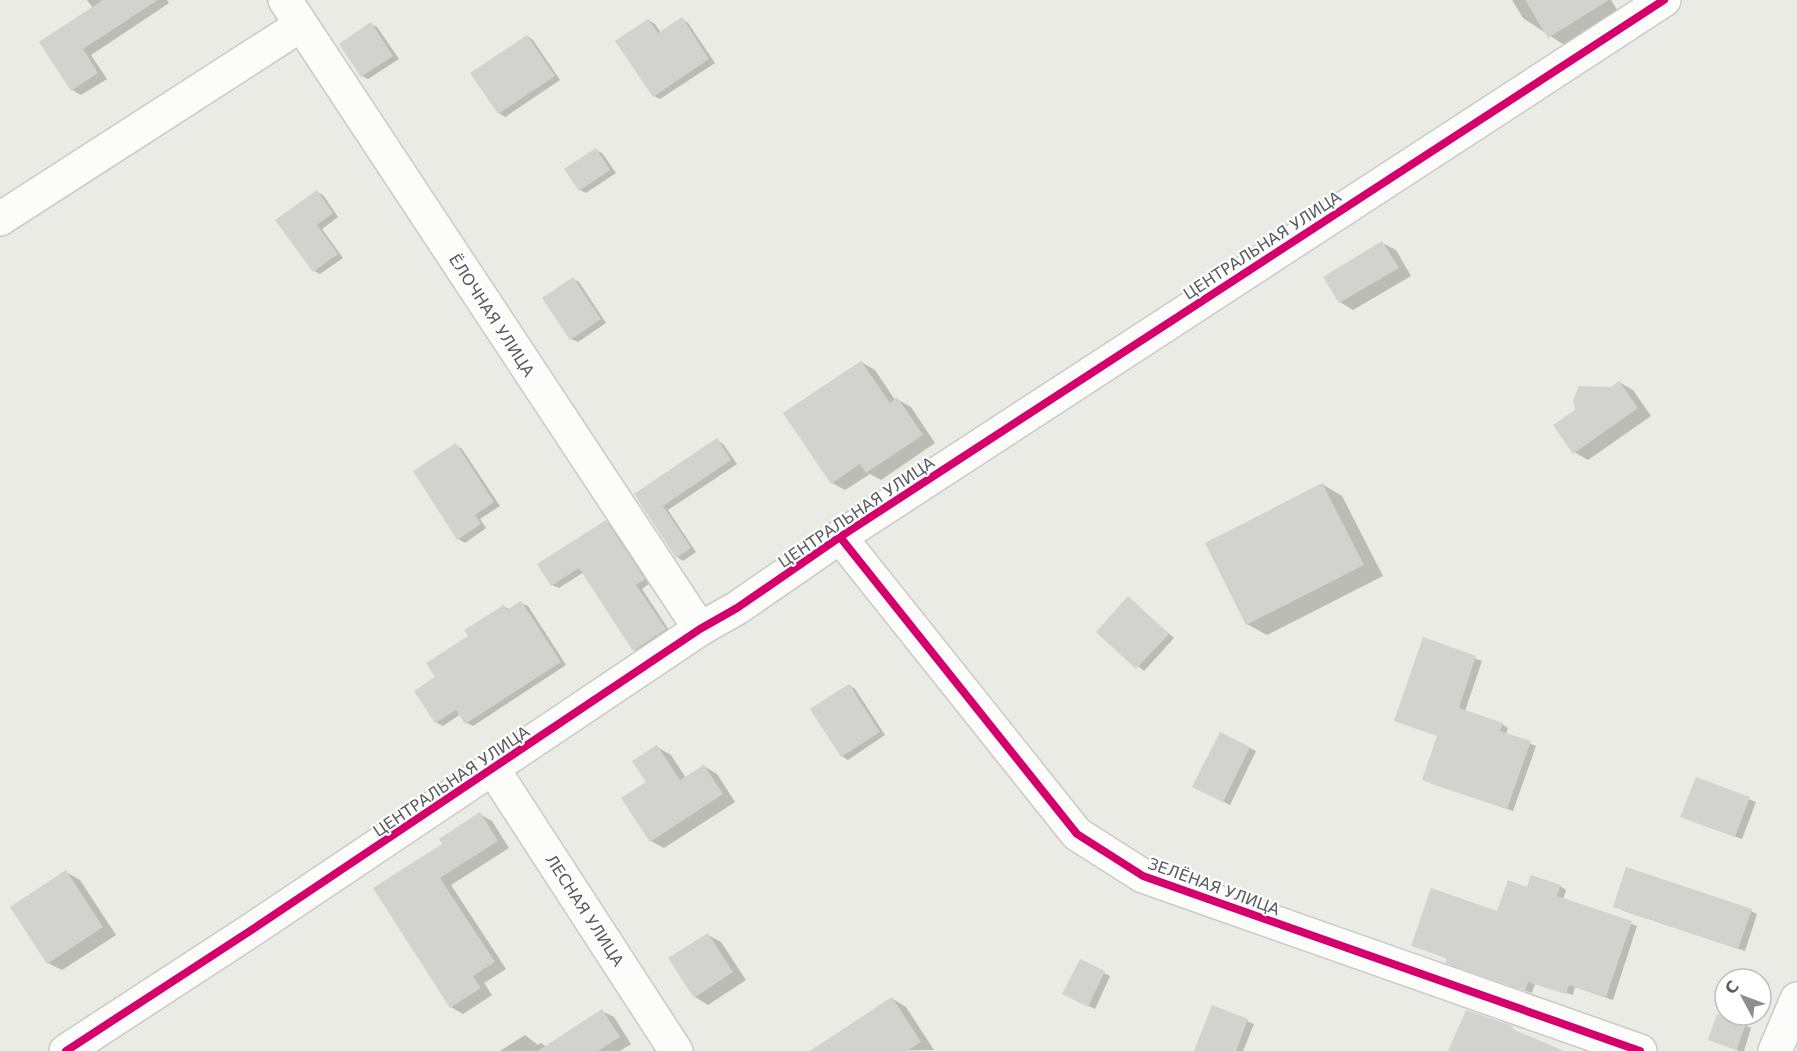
<svg xmlns="http://www.w3.org/2000/svg" width="1797" height="1051" font-family="'DejaVu Sans',sans-serif">
	<style>
		.shadow { fill: #0003 }
		.building { fill: #d2d2ce }
		.lines { fill: none; stroke-linecap: round; stroke-linejoin: round }
		.street-casing { stroke: #c9c9c8; stroke-width: 36 }
		.street { stroke: #fcfcfb; stroke-width: 33 }
		.cycleway-casing { stroke: #fff; stroke-width: 11 }
		.cycleway { stroke: #d6006c; stroke-width: 8 }
		.labels { text-anchor: middle; stroke-width: 4.5; stroke-linejoin: round; paint-order: stroke }
		.street-label { font-size: 16px; fill: #5a5c64; stroke: #fff }
	</style>
	<rect width="100%" height="100%" fill="#ebebe5"/>
	<g class="shadow">
		<polygon points="87,0 167,0 169,3 91,55 107,79 81,95 72,90 93,8"/>
		<polygon points="1512,0 1611,0 1621,16 1569,48 1523,18"/>
		<polygon points="682,19 688,23 715,63 660,99 654,96 648,20 655,24 661,33"/>
		<polygon points="371,24 377,27 399,59 368,79 362,76"/>
		<polygon points="527,36 533,40 560,80 505,117 499,113"/>
		<polygon points="596,150 602,153 616,173 586,193 580,190"/>
		<polygon points="317,192 323,195 338,217 322,229 343,258 320,274 314,271"/>
		<polygon points="1382,243 1396,250 1411,276 1353,310 1340,302"/>
		<polygon points="573,279 579,282 606,323 578,342 571,339"/>
		<polygon points="861,362 875,370 895,400 897,399 911,407 935,443 881,480 870,474 845,490 832,483"/>
		<polygon points="1619,382 1633,390 1651,416 1588,460 1574,452 1611,388"/>
		<polygon points="717,440 723,444 737,464 668,510 696,552 683,561 677,557 636,494"/>
		<polygon points="456,445 462,449 500,506 480,519 486,528 465,543 458,539"/>
		<polygon points="1322,484 1342,496 1383,576 1267,635 1247,624"/>
		<polygon points="606,522 612,525 650,583 642,589 671,633 641,654 634,650 584,572 559,588 552,585"/>
		<polygon points="1128,598 1174,638 1144,671 1098,632"/>
		<polygon points="521,603 528,606 566,665 473,726 467,723 461,714 443,726 436,722 416,691 437,678 470,636 504,606 510,610"/>
		<polygon points="1424,639 1482,661 1465,711 1502,724 1508,728 1506,734 1536,746 1513,811 1430,783 1439,736 1395,720"/>
		<polygon points="849,685 855,689 885,735 848,760 842,756"/>
		<polygon points="1220,734 1256,751 1230,805 1200,790"/>
		<polygon points="657,747 671,755 686,778 704,766 717,774 735,802 664,848 651,841 648,782"/>
		<polygon points="1696,779 1756,802 1742,839 1689,820"/>
		<polygon points="480,814 492,821 509,848 451,885 506,969 484,983 492,995 463,1014 451,1007 375,889 444,844"/>
		<polygon points="66,872 80,880 116,935 62,970 48,963"/>
		<polygon points="1560,886 1566,890 1563,900 1637,926 1613,1000 1575,987 1573,995 1535,984 1532,993 1453,966 1448,959 1413,945 1498,913 1528,889"/>
		<polygon points="1621,910 1751,911 1757,914 1745,951"/>
		<polygon points="708,935 721,942 746,980 708,1005 695,997"/>
		<polygon points="1104,973 1110,976 1095,1009 1071,997"/>
		<polygon points="893,999 906,1007 934,1050 835,1051"/>
		<polygon points="1213,1007 1254,1024 1243,1051 1196,1051"/>
		<polygon points="602,1011 614,1017 631,1044 620,1051 500,1051 525,1035 538,1045 541,1043 547,1047"/>
		<polygon points="1745,1025 1751,1028 1744,1051 1739,1051 1710,1040"/>
	</g>
	<g class="building">
		<polygon points="103,0 158,0 83,49 98,73 71,91 39,42"/>
		<polygon points="1525,0 1609,0 1548,38"/>
		<polygon points="682,17 709,59 653,97 615,41 648,19 658,33"/>
		<polygon points="371,22 393,56 361,77 339,44"/>
		<polygon points="527,35 555,76 498,114 470,73"/>
		<polygon points="596,148 610,170 579,191 564,169"/>
		<polygon points="317,190 333,213 317,225 338,254 313,272 275,220"/>
		<polygon points="1382,241 1399,268 1339,303 1323,277"/>
		<polygon points="573,277 601,319 570,340 542,298"/>
		<polygon points="861,361 890,403 897,397 923,435 866,473 860,464 831,484 783,413"/>
		<polygon points="1619,381 1638,408 1573,454 1553,425 1575,410 1573,400 1579,386 1611,387"/>
		<polygon points="717,438 731,460 663,506 691,548 676,558 634,494"/>
		<polygon points="456,443 494,502 475,515 481,524 457,540 413,471"/>
		<polygon points="1322,483 1364,565 1246,625 1205,543"/>
		<polygon points="606,520 645,579 636,585 666,629 633,651 579,568 551,586 537,564"/>
		<polygon points="1128,596 1169,634 1136,669 1096,632"/>
		<polygon points="521,601 561,662 465,724 456,710 435,723 414,691 435,677 426,663 468,636 464,630 504,605 507,610"/>
		<polygon points="1423,637 1476,656 1459,708 1503,723 1500,731 1531,741 1507,809 1422,780 1437,736 1394,721"/>
		<polygon points="849,684 880,732 841,757 810,709"/>
		<polygon points="1220,732 1250,747 1223,802 1192,787"/>
		<polygon points="657,745 680,780 704,765 723,794 650,842 621,798 646,782 632,761"/>
		<polygon points="1696,777 1750,797 1735,837 1680,817"/>
		<polygon points="480,812 498,841 440,878 495,962 473,976 481,988 450,1008 373,888 442,844 439,839"/>
		<polygon points="1626,867 1752,909 1738,949 1613,907"/>
		<polygon points="66,870 103,927 47,964 10,907"/>
		<polygon points="1531,875 1561,885 1557,896 1632,921 1606,997 1569,985 1566,994 1528,982 1525,991 1445,963 1447,958 1411,946 1431,888 1497,911 1508,880 1527,887"/>
		<polygon points="708,933 733,972 694,998 668,958"/>
		<polygon points="1080,959 1105,971 1088,1007 1062,994"/>
		<polygon points="892,997 921,1042 907,1051 810,1051"/>
		<polygon points="1212,1005 1248,1019 1236,1051 1194,1051"/>
		<polygon points="602,1009 620,1037 598,1051 538,1051"/>
		<polygon points="1466,1010 1513,1026 1512,1029 1564,1051 1448,1051"/>
		<polygon points="1717,1014 1746,1023 1737,1050 1708,1040"/>
	</g>
	<g class="lines">
		<g class="street-casing">
			<g id="street">
				<polyline points="285,0 700,629"/>
				<polyline points="0,219 301,25"/>
				<polyline points="840,537 1077,834 1143,876 1640,1051"/>
				<polyline points="493,769 676,1051"/>
				<polyline points="66,1051 256,927 700,629 737,608 840,537 1664,0"/>
				<polyline points="1775,1051 1797,999"/>
			</g>
		</g>
		<use href="#street" class="street"/>
		<g class="cycleway-casing">
			<g id="cycleway">
				<polyline points="840,537 1077,834 1143,876 1640,1051"/>
				<polyline points="66,1051 256,927 700,629 737,608 840,537 1664,0"/>
			</g>
		</g>
		<use href="#cycleway" class="cycleway"/>
	</g>
	<g class="labels">
		<g class="street-label">
			<text transform="translate(1262 245) rotate(-33)" y="6">ЦЕНТРАЛЬНАЯ УЛИЦА</text>
			<text transform="translate(492 315) rotate(57)" y="6">ЁЛОЧНАЯ УЛИЦА</text>
			<text transform="translate(856 512) rotate(-34)" y="6">ЦЕНТРАЛЬНАЯ УЛИЦА</text>
			<text transform="translate(451 781) rotate(-34)" y="6">ЦЕНТРАЛЬНАЯ УЛИЦА</text>
			<text transform="translate(1214 886) rotate(20)" y="6">ЗЕЛЁНАЯ УЛИЦА</text>
			<text transform="translate(585 910) rotate(57)" y="6">ЛЕСНАЯ УЛИЦА</text>
		</g>
	</g>
	<g transform="translate(1743 997) rotate(311)"><circle r="28" fill="#ffffff" stroke="#bdbec1" stroke-width="1.5"/>
	<path d="M0-4.5L10 22L0 15L-10 22Z" fill="#8d8e91"/>
	<text y="-9" font-size="16" font-weight="bold" text-anchor="middle" fill="#5a5c64">С</text>
	</g>
</svg>
